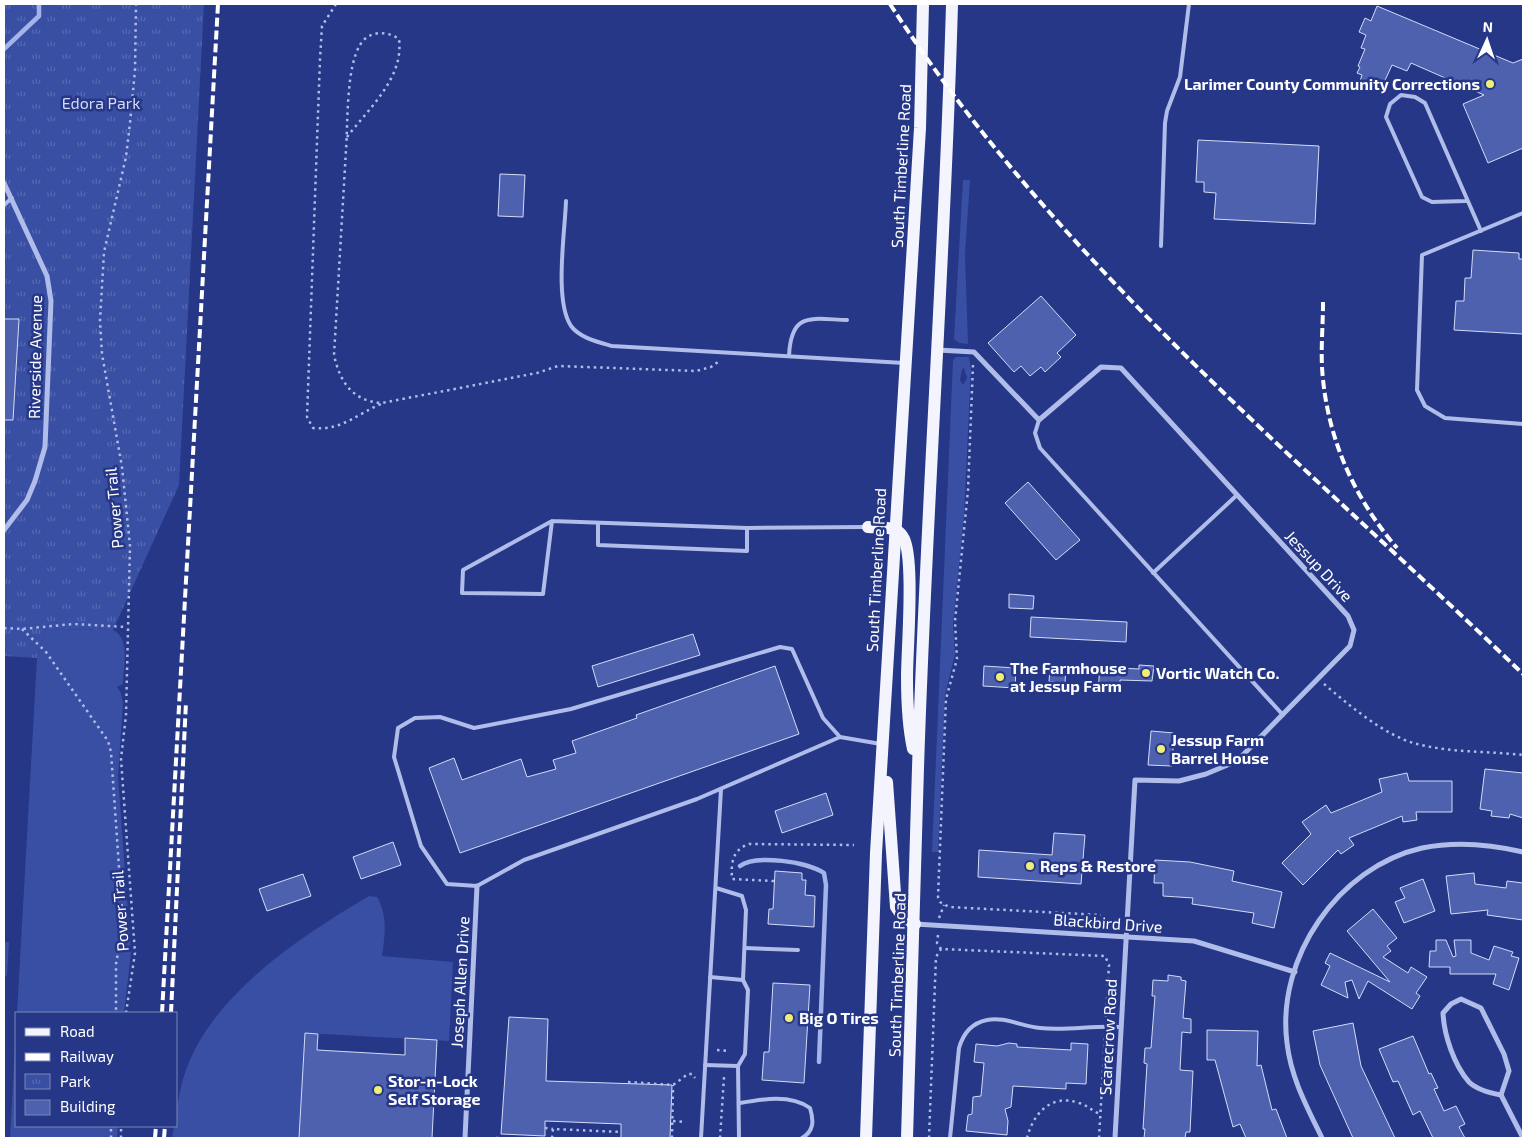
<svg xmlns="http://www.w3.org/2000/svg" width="1527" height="1142" font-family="'Exo 2',sans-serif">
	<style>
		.grass { fill: #394fa3; fill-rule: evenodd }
		.park { fill: url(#park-tufts) }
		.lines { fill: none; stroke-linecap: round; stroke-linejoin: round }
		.stream { stroke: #a4b3e9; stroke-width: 4.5 }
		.building { fill: #4d61ae; stroke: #d4dbf7 }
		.path { stroke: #b0bce9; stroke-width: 2.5; stroke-dasharray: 2.5 4; stroke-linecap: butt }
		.lane { stroke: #b0bce9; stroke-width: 4 }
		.street { stroke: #b0bce9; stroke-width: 5 }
		.primary { stroke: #f3f4fe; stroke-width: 12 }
		.rail { stroke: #fff; stroke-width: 4; stroke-dasharray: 9 4; stroke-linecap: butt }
		.poi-dot { fill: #f2ed74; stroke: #253786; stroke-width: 2 }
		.labels { text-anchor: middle; stroke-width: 5; stroke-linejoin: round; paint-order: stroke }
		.poi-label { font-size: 16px; font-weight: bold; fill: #fff; stroke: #253786; text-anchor: start }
		.park-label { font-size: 16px; fill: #d4dbf7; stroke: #253786 }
		.street-label { font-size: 16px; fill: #fff; stroke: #253786 }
	</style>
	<defs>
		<pattern id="park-tufts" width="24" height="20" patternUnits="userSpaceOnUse" patternTransform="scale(1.25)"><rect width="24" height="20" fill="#394fa3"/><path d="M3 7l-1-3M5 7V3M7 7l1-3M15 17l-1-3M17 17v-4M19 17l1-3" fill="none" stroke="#5769b1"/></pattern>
	</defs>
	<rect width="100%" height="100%" fill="#253786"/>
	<g class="grass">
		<polygon points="963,180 970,180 965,255 968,344 959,343 954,339"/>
		<path d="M956 357H969L971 369 964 515 953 625 955 654 945 695 938 852H932L953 360ZM964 368 967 378 963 385 960 380 962 369Z"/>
		<path d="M46 629 113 630C131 638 123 667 123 684L117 687 121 693 123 704 118 776 131 953 124 1013H17L37 658Z"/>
		<path d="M369 896 377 897C388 916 385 935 382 956L453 962 449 1041 305 1033 299 1138H172C176 1116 179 1084 189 1062 220 989 303 935 369 896Z"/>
		<polygon points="4,942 9,942 7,976 4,976"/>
		<polygon points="16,1031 16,1126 118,1126 117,1138 10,1138"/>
	</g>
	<polygon class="park" points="4,4 204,4 179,485 113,630 46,629 37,658 4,656"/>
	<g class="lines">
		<g class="stream">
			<polyline points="4,49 39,16 39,4"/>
			<path d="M740 866C756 854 808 862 824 873L826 885 819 1062"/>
		</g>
	</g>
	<g class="building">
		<polygon points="1377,6 1513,63 1523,59 1523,148 1488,163 1463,104 1484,95 1411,63 1407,71 1392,65 1381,89 1360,81 1362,75 1357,73 1360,67 1358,66 1365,49 1361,48 1366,35 1359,32 1365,18 1371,21"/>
		<polygon points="1198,140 1319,146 1315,224 1214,219 1216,193 1204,192 1204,182 1196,182"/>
		<polygon points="500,174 525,175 523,217 498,216"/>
		<polygon points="1473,250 1519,253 1519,259 1523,259 1523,334 1454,330 1456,301 1464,301 1465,278 1471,278"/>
		<polygon points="1041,296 1076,335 1057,353 1061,357 1045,372 1041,367 1030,376 1021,366 1014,372 988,343"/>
		<polygon points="4,319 19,319 13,420 4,420"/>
		<polygon points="1028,482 1080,540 1056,560 1005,503"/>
		<polygon points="1009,594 1034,596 1033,609 1009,608"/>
		<polygon points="1031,617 1127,622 1126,642 1030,637"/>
		<polygon points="693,634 700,655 598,687 592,666"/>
		<polygon points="1139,665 1154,666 1152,681 1120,680 1120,691 1098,690 1100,667 1139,669"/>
		<polygon points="775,666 799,734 460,853 429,768 454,758 462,780 521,759 527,777 556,769 553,760 576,753 572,741 637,718 636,715"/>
		<polygon points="984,666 1016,668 1015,688 983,686"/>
		<polygon points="1050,667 1066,667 1065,683 1049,682"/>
		<polygon points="1151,731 1174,733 1172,766 1148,765"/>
		<polygon points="1485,769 1523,773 1523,818 1510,814 1509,818 1491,816 1492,811 1480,809"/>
		<polygon points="1407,773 1409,781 1452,781 1452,812 1416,812 1417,820 1403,822 1402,816 1349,838 1354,845 1341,854 1338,850 1303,885 1282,863 1311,834 1302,822 1326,805 1331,813 1382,792 1379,779"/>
		<polygon points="826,793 833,815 782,833 775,811"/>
		<polygon points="1054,833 1085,835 1081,884 978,877 979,850 1052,855"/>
		<polygon points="393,842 401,865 361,879 353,857"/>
		<polygon points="1155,860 1190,862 1234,871 1232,881 1282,892 1274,928 1252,923 1254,913 1192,904 1193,898 1163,896 1163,883 1154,883"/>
		<polygon points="775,871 802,873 802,880 806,880 805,895 815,896 814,927 768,924 769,909 773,909"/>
		<polygon points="1474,873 1475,884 1506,888 1507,881 1523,883 1523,920 1487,915 1488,910 1451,914 1446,876"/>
		<polygon points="303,874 311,896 267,911 259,889"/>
		<polygon points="1423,879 1435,911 1404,923 1395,902 1405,898 1400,888"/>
		<polygon points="1373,909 1397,938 1387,946 1391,951 1383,957 1408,973 1411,967 1427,977 1416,993 1420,996 1412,1009 1368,981 1359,999 1352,980 1345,982 1348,998 1321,985 1330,966 1325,963 1330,953 1390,982 1347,931"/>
		<polygon points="1436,940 1446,940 1453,957 1456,956 1454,940 1471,940 1471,953 1489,960 1494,946 1513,952 1511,956 1519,958 1509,990 1493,984 1496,974 1450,974 1450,967 1429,967 1430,951 1436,951"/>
		<polygon points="1168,975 1181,977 1181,980 1186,981 1183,1018 1191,1019 1191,1033 1182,1032 1180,1070 1193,1071 1190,1132 1186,1132 1185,1138 1144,1138 1145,1129 1143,1129 1147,1064 1144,1063 1145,1048 1151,1048 1155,996 1152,996 1153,980 1168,981"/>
		<polygon points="773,983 810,985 804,1083 762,1080 764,1052 769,1052"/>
		<polygon points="509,1017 548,1019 546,1081 672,1085 670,1138 621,1138 621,1124 545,1121 545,1136 501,1134"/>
		<polygon points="1353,1023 1361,1066 1395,1138 1353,1138 1320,1065 1313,1031"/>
		<polygon points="1207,1030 1258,1031 1257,1066 1261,1065 1272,1110 1276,1109 1287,1138 1246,1138 1240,1124 1233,1127 1215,1060 1207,1060"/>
		<polygon points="305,1033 318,1034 317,1050 405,1055 405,1038 437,1040 432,1138 299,1138"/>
		<polygon points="1413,1036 1429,1074 1431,1073 1438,1088 1434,1089 1444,1111 1456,1106 1465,1124 1459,1127 1465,1138 1433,1138 1420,1111 1413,1115 1398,1081 1393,1082 1379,1049"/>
		<polygon points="1009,1043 1017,1044 1017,1047 1071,1050 1071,1043 1088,1044 1086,1084 1066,1083 1066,1089 1013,1086 1011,1107 1005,1109 1008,1121 1007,1135 966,1131 968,1115 972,1114 973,1097 981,1096 984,1063 974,1062 976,1044 997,1046"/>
	</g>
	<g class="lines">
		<g class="path">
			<path d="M336 4 322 26 320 59 307 417 313 428C341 431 357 414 381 404"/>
			<path d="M347 137C369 108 404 78 399 39 386 30 368 31 360 45 346 68 348 123 346 150 342 218 338 287 334 355 340 382 352 401 382 403L537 373 558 366 696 371 711 367 718 362"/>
			<polyline points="973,365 968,490 955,621 957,659 946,699 938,897 940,902 949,907 1101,915"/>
			<polyline points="4,628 22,629 73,624 127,627"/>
			<polyline points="22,629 46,652 108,741 111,752 123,925 116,964 116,1013"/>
			<path d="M1324 684C1349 705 1385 736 1417 744 1452 753 1488 751 1523 755"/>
			<path d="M774 881 732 879C731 863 732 850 749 844L854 845"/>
			<polyline points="939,918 944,905"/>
			<polyline points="938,935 937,943 941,949"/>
			<polyline points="126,1013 135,953 121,759 126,715 130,546 122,467 102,354 100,321 104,252 126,157 130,123 135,70 136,4"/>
			<polyline points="717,1050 730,1051"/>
			<polyline points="628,1082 673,1085 688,1074 692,1074 695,1078"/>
			<polyline points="673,1121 684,1122"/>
			<polyline points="545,1128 553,1129"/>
			<polyline points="111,1138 111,1126"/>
			<polyline points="121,1138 121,1126"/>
			<polyline points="496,1138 502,1138"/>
			<polyline points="552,1138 553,1129 621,1132"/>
			<polyline points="672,1138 673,1085"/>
			<polyline points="720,1138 724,1077"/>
			<polyline points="929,1138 936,957 941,949 1105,956 1109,965 1106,1017"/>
			<path d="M1027 1138C1033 1114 1051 1093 1079 1103 1087 1105 1092 1111 1100 1114"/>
			<polyline points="1099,1138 1105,1035"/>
		</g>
		<g class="lane">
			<path d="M566 201C565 232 554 301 571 326 580 338 598 342 612 346L904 363"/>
			<polyline points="1466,201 1432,202 1422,197 1386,117 1390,104 1401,95 1415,97 1425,103 1481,231"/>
			<polyline points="4,205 12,198"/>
			<polyline points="1523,213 1422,255 1417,390 1425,406 1445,418 1523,424"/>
			<polyline points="1161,246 1165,123 1167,111 1180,77 1189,4"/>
			<path d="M789 356C791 311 811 319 847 320"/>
			<polyline points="1039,420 1035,433 1040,448 1283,715"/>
			<polyline points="552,521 543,594 462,593 463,570 552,521 747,528 866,527"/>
			<polyline points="598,523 598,545 747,551 747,528"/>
			<polyline points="1153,573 1237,495"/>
			<polyline points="840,737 697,799 524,860 477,886 447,884 421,846 394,757 398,728 415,718 440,717 474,728 571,709 780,647 792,649 823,718 840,737 881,744"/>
			<polyline points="716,888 742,896 746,910 743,980"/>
			<polyline points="745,948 798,950"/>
			<polyline points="705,1065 738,1066 745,1054 748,990 743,980 710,977"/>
			<polyline points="738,1066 739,1138"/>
			<path d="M740 1103C762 1099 791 1094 810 1108 814 1121 814 1131 802 1138"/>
			<polyline points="701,1138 721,789"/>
			<path d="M950 1138 959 1048C963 1034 972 1023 987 1020 1004 1016 1023 1027 1040 1028 1067 1031 1094 1025 1121 1027"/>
		</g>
		<g class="street">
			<polyline points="4,183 47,276 51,301 45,447 35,481 27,500 4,530"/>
			<polyline points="938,350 974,352 1039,420 1101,367 1121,368 1348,616 1354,630 1350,646 1237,761 1206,774 1179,781 1135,780 1115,1138"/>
			<polyline points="915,924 1194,941 1295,972"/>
			<path d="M1461 999 1481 1008 1504 1054 1509 1071 1501 1095C1490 1093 1477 1090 1469 1082 1454 1065 1444 1035 1443 1013L1451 1004Z"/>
			<polyline points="1501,1095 1523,1138"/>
			<polyline points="465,1138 477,886"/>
			<path d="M1322 1138C1307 1107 1291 1078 1287 1043 1276 958 1338 867 1422 848 1456 841 1489 844 1523 852"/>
		</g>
		<g class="primary">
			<path d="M868 527C880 528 896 525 903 537 915 555 907 650 907 677 907 700 908 726 913 749"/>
			<polyline points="887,782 896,907 904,919 915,924"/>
			<polyline points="866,1138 876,853 920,128 923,4"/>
			<path d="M907 1138C911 1015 914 891 918 768 926 513 945 258 952 4"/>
		</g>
		<g class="rail">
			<path d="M890 4C1058 264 1302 461 1523 674"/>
			<path d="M1323 302C1323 324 1321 345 1322 367 1326 435 1353 497 1397 548"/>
			<polyline points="162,1013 218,4"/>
			<polyline points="171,1013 186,702"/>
			<polyline points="155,1138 156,1126"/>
			<polyline points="164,1138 165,1126"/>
		</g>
	</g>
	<g class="poi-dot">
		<circle cx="1490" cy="84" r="5"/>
		<circle cx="1146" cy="673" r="5"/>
		<circle cx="1000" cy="677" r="5"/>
		<circle cx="1161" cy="749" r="5"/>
		<circle cx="1030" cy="866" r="5"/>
		<circle cx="789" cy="1018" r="5"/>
		<circle cx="378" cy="1090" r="5"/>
	</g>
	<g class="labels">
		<g class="poi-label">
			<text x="1480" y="90" text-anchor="end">Larimer County Community Corrections</text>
			<text x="1010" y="674">The Farmhouse<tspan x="1010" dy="18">at Jessup Farm</tspan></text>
			<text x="1156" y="679">Vortic Watch Co.</text>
			<text x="1171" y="746">Jessup Farm<tspan x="1171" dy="18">Barrel House</tspan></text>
			<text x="1040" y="872">Reps &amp; Restore</text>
			<text x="799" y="1024">Big O Tires</text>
			<text x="388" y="1087">Stor-n-Lock<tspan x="388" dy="18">Self Storage</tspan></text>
		</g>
		<g class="park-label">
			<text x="101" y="109">Edora Park</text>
		</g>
		<g class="street-label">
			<text transform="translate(901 166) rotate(-87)" y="6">South Timberline Road</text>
			<text transform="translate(35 357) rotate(-89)" y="6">Riverside Avenue</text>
			<text transform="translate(114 508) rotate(-95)" y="6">Power Trail</text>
			<text transform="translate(1319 566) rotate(47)" y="6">Jessup Drive</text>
			<text transform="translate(876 570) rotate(-87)" y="6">South Timberline Road</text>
			<text transform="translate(120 911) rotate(-94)" y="6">Power Trail</text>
			<text transform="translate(1108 923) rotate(4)" y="6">Blackbird Drive</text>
			<text transform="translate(897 975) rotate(-88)" y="6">South Timberline Road</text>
			<text transform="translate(460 982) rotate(-87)" y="6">Joseph Allen Drive</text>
			<text transform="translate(1108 1037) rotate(-87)" y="6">Scarecrow Road</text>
		</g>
	</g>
	<rect width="1527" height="1142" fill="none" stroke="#ffffff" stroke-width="10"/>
	<rect x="15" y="1012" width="162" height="115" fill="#253786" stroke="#7c87b6"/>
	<rect x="25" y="1028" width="25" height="8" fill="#f3f4fe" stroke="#7c87b6"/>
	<text x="60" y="1037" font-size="15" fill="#ffffff">Road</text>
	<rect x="25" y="1053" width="25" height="8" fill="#ffffff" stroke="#7c87b6"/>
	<text x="60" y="1062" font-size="15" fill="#ffffff">Railway</text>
	<rect x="25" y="1074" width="25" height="15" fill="url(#park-tufts)" stroke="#7c87b6"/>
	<text x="60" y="1087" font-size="15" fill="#ffffff">Park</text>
	<rect x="25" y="1100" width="25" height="15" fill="#4d61ae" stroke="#7c87b6"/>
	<text x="60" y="1112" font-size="15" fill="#ffffff">Building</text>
	<g transform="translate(1487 40) rotate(3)" stroke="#253786" stroke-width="4" paint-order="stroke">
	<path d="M0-4L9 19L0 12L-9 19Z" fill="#ffffff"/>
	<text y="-8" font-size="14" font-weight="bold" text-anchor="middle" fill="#ffffff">N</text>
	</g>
</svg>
